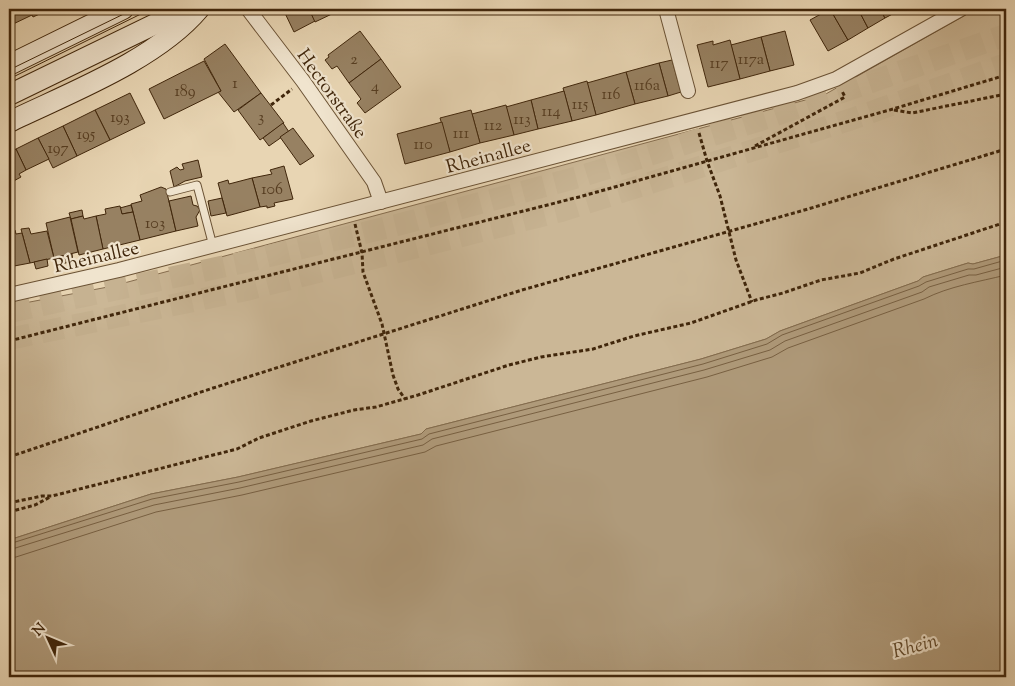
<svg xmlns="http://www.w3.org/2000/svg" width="1015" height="686" font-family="'Sorts Mill Goudy',serif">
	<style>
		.green { fill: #cbb796; stroke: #866e50 }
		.water { fill: #af9a7a; stroke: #836c4e }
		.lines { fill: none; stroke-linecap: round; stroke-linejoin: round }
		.shore { stroke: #786042; stroke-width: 1 }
		.building { fill: #978162; stroke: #40260b }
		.trunk-tunnel { stroke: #c6b291; stroke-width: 22; stroke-dasharray: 22 11; stroke-linecap: butt }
		.service-casing { stroke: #6a5235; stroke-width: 9 }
		.minor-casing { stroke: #6a5235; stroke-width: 16 }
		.secondary-casing { stroke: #40260b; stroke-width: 22 }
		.path { stroke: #40260b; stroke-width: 3; stroke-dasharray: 4 2.5; stroke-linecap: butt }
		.service { stroke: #f0e4ce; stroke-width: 7 }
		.minor { stroke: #f0e4ce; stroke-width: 14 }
		.secondary { stroke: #f0e4ce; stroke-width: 20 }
		.tram { stroke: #40260b; stroke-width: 1 }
		.labels { text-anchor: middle; stroke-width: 4.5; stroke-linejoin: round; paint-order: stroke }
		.number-label { font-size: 16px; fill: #563d21 }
		.street-label { font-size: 19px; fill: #40260b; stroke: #f0e4ce }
		.water-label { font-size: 20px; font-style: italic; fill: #61492c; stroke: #f0e4ce }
	</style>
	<rect width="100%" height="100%" fill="#e8d5b3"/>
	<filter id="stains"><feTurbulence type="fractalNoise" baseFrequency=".004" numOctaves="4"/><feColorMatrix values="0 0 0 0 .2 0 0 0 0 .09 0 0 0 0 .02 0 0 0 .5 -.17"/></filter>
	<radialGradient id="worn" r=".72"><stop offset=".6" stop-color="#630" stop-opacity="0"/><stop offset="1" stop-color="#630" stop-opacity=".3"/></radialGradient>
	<polygon class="green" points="976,9 1006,9 1006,255 973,264 968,263 923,277 918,281 780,331 766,339 701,359 426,429 421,434 238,477 151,494 9,540 9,306 113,286 824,95"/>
	<polygon class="water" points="1006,255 1006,677 9,677 9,540 151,494 238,477 421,434 426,429 701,359 766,339 780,331 918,281 923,277 968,263 973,264"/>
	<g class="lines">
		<g class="shore">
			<polyline points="9,544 152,499 239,482 422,439 429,434 703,364 767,344 782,335 919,286 926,282 968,269 974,269 1006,260"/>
			<polyline points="9,550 154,505 240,488 423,445 432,439 704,370 770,350 785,341 922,292 929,287 969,275 976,275 1006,267"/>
			<path d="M9 558 16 557 156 512 242 495 425 452 436 446 707 377 772 357 788 348 924 299C950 286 978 282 1006 275"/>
		</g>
	</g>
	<g class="building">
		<polygon points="9,9 45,9 46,11 33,17 32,15 9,26"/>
		<polygon points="283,9 309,9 315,21 294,32"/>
		<polygon points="309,9 334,9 336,12 315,22"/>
		<polygon points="830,9 848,40 828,51 810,20"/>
		<polygon points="830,9 858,9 868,28 848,40"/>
		<polygon points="858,9 880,9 885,18 868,28"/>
		<polygon points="880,9 902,9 885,18"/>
		<polygon points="360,31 381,59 349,83 337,66 332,69 325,60 329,57 328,55"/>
		<polygon points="785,31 794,65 770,71 761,37"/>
		<polygon points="761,37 770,71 740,79 731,45"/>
		<polygon points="730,40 740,79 708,87 697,45 713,41 713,45"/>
		<polygon points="225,44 261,93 234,112 218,92 221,91 204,59"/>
		<polygon points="381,59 401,87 365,113 357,103 361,99 349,83"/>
		<polygon points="672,60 681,92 668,96 659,63"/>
		<polygon points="204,61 221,91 164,119 149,89"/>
		<polygon points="659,63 668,96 635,104 626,72"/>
		<polygon points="626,72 635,104 596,115 587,83"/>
		<polygon points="587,81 596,115 572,121 563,88"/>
		<polygon points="564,91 572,121 538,129 531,100"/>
		<polygon points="130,93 145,123 110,140 95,110"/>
		<polygon points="261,93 284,123 260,140 238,110"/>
		<polygon points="531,100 538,129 514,135 506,107"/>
		<polygon points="506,105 514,135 480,143 472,114"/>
		<polygon points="95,110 110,140 77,156 63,126"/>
		<polygon points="471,110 480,143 450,152 440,118"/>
		<polygon points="442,122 450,152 405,164 397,134"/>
		<polygon points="283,123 289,132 269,146 263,138"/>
		<polygon points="63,126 77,156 53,168 38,138"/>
		<polygon points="293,128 314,156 300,165 280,137"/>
		<polygon points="38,138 49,159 26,170 16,149"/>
		<polygon points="16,149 26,170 19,174 21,177 10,183 9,180 9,152"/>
		<polygon points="198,160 202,177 185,181 174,187 170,171 177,167 180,170 184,169 182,164"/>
		<polygon points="284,166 293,199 274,203 275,206 267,208 267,206 260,207 252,178 272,174 270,170"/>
		<polygon points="252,178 260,207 227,216 218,183 228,180 229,184"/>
		<polygon points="161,187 166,189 176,231 140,240 131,204 142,201 140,195"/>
		<polygon points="191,196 193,205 197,206 200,210 196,217 198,226 176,231 169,201"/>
		<polygon points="222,198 226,213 211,216 208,201"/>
		<polygon points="131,205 133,212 122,214 120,208"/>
		<polygon points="120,206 122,214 133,212 140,240 103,249 96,216 106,214 105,209"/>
		<polygon points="82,210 83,216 71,219 69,213"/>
		<polygon points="83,216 84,219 96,216 103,249 79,255 71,219"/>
		<polygon points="70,217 78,252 54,258 46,223"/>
		<polygon points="29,228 31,234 47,231 54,258 30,263 21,229"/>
		<polygon points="15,230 16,234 22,233 30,263 9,267 9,232"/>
		<polygon points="72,254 73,261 58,265 56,257"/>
		<polygon points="47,259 48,266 36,269 34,262"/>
	</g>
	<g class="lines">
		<g class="trunk-tunnel">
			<polyline points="9,312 240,263 397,225 579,177 770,117 1006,35"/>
			<polyline points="9,339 246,290 561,211 852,119 1006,64"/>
		</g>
		<g class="service-casing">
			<polyline id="service" points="170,192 197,185 213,246"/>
		</g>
		<g class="minor-casing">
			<g id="minor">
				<polyline points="248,9 303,81 374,182 381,202"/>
				<polyline points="666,9 688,91"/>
				<polyline points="9,295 119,270 797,93 836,79 961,9"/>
			</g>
		</g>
		<g class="secondary-casing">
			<g id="secondary">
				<polyline points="9,65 123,9"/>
				<polyline points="9,95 186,9"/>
				<path d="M9 122C69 93 156 60 199 9"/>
			</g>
		</g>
		<g class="path">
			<polyline points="271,105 292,89"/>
			<polyline points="894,110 912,113 1006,94"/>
			<polyline points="699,133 707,161 720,196 736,260 752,302"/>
			<polyline points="755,146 845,97 842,91"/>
			<polyline points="355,224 362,253 363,272 382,324 393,375 398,389 405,399"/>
			<polyline points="9,341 579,197 893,109 1006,75"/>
			<polyline points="9,457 210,389 522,290 808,209 1006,149"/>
			<polyline points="9,503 42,496 52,496 237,449 259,438 311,421 354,410 376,407 418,395 509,365 541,357 593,349 634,336 691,323 756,300 783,293 821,280 860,273 894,259 1006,222"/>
			<polyline points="9,512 35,505 50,497"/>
		</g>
		<use href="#service" class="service"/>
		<use href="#minor" class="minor"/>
		<use href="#secondary" class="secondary"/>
		<g class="tram">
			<polyline points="9,70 134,9"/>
			<polyline points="9,79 151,9"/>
		</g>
	</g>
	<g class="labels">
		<g class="number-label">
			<text x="354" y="64">2</text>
			<text x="751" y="64">117a</text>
			<text x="719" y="68">117</text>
			<text x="235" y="88">1</text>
			<text x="647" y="90">116a</text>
			<text x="375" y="91">4</text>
			<text x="185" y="96">189</text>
			<text x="611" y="99">116</text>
			<text x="580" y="109">115</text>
			<text x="551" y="116">114</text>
			<text x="120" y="122">193</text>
			<text x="261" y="122">3</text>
			<text x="522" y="124">113</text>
			<text x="493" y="130">112</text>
			<text x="461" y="138">111</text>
			<text x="86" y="139">195</text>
			<text x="423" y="149">110</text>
			<text x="58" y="153">197</text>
			<text x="272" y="194">106</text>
			<text x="155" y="228">103</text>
		</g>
		<g class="street-label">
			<text transform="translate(333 93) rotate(54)" y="7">Hectorstraße</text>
			<text transform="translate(488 155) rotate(-15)" y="7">Rheinallee</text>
			<text transform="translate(96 256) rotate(-13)" y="7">Rheinallee</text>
		</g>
		<g class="water-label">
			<text transform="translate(915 645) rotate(-15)" y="7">Rhein</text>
		</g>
	</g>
	<rect width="1015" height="686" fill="none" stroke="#e8d5b3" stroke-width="30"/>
	<rect x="10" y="10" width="995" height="666" fill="none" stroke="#40260b" stroke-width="2.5"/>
	<rect x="15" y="15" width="985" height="656" fill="none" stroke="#40260b"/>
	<g transform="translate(48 638) rotate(314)" stroke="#f0e4ce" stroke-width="4" paint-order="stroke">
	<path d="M0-4L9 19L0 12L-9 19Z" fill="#40260b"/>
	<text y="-8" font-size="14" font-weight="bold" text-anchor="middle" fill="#40260b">N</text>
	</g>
	<rect width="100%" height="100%" filter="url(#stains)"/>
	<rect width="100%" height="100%" fill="url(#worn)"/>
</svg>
